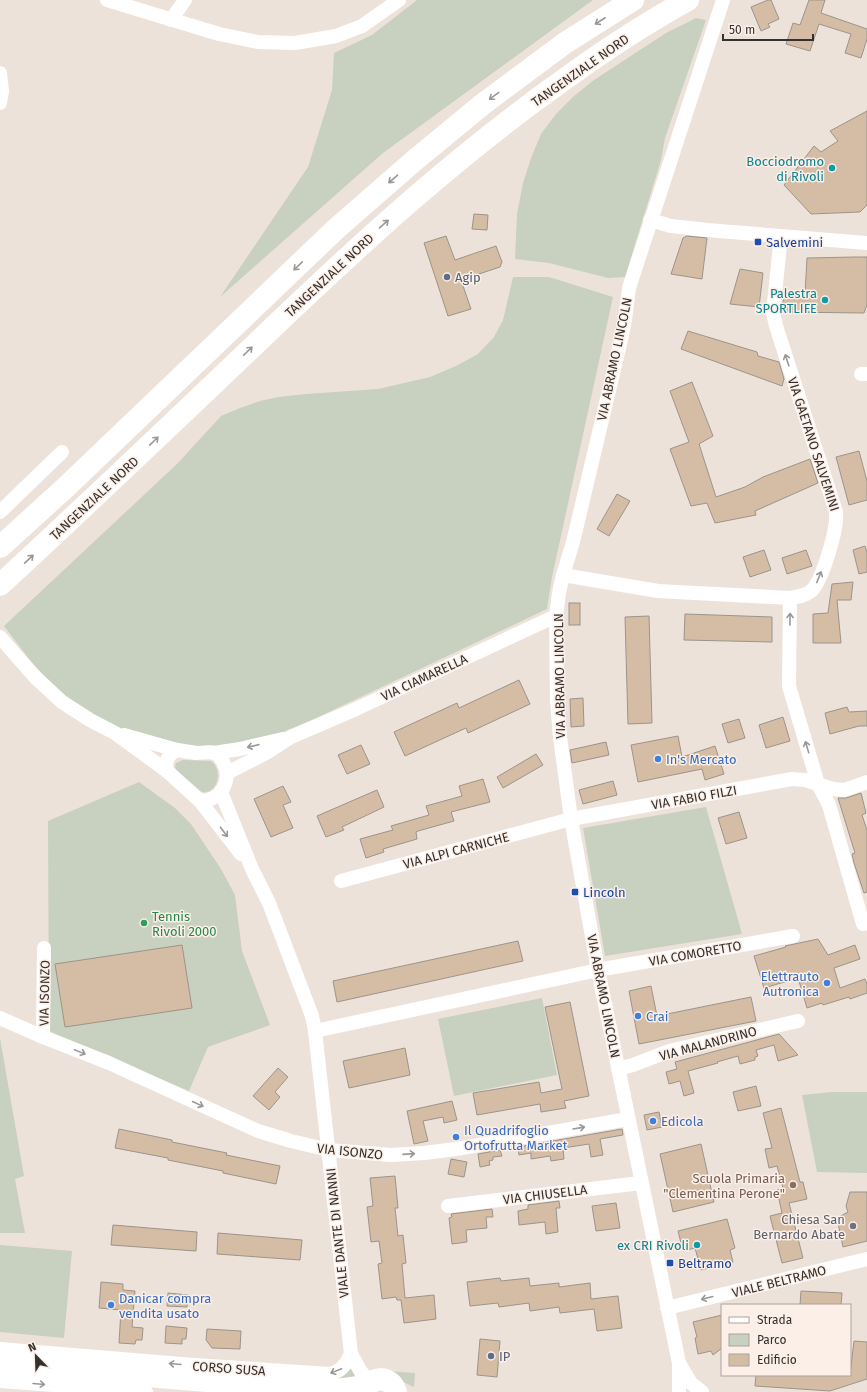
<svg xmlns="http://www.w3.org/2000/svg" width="867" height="1392" font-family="'Fira Sans',sans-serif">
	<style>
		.green { fill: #c8d0bf }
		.building { fill: #d4bda4; stroke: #9c948b }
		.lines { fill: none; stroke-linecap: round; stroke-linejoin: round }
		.minor { stroke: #fff; stroke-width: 14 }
		.primary { stroke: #fff; stroke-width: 22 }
		.motorway { stroke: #fff; stroke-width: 22 }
		.oneway { stroke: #9a9896 }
		.culture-dot { fill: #0f9aa8; stroke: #fbefe7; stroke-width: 1.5 }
		.transit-dot { fill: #1a4fb4; stroke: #fbefe7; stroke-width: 1.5 }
		.service-dot { fill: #5c6f8a; stroke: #fbefe7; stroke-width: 1.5 }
		.shop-dot { fill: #3f7fe0; stroke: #fbefe7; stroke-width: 1.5 }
		.leisure-dot { fill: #2e9e5b; stroke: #fbefe7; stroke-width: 1.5 }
		.education-dot { fill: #8d6e63; stroke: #fbefe7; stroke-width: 1.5 }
		.worship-dot { fill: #6b7280; stroke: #fbefe7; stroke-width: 1.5 }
		.labels { text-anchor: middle; stroke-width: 3; stroke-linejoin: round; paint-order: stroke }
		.street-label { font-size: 13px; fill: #34302d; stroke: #fbefe7 }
		.culture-label { font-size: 13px; fill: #0d838f; stroke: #fbefe7; text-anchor: end }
		.transit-label { font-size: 13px; fill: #164399; stroke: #fbefe7; text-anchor: start }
		.service-label { font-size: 13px; fill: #4e5e75; stroke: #fbefe7; text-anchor: start }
		.shop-label { font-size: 13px; fill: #366cbe; stroke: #fbefe7; text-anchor: start }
		.leisure-label { font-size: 13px; fill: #27864d; stroke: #fbefe7; text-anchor: start }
		.education-label { font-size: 13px; fill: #785e54; stroke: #fbefe7; text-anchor: end }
		.worship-label { font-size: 13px; fill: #5b616d; stroke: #fbefe7; text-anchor: end }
	</style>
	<rect width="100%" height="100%" fill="#ede2da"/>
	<g class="green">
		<polygon points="417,0 593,0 383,153 220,297 308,167 332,90 334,53 372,35"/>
		<polygon points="696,18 706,20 665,138 661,160 625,277 608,278 549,263 515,259 517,214 523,183 531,158 541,134 556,114 574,96 594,80 666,33"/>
		<polygon points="513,277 549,277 613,297 552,577 547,609 314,719 273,736 247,742 209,747 185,745 118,728 101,721 59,692 30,660 4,626 178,463 221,416 240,408 260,401 278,397 306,394 378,389 430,377 456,366 478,354 494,337 503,320"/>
		<path d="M183 760 211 761C223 769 219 794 202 792L176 770 175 766 176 763Z"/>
		<polygon points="139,782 175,808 191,824 221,869 235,895 242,951 270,1025 208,1047 189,1091 49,1031 48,821"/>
		<polygon points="706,807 742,934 605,956 583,828"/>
		<polygon points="542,998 557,1075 454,1096 438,1019"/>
		<polygon points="0,1038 24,1176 15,1179 25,1233 0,1233"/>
		<polygon points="832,1092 867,1092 867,1173 817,1172 802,1095"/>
		<polygon points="0,1245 72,1251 64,1338 0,1332"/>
		<polygon points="350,1366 359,1382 337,1379 341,1377"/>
		<polygon points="387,1371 415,1373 414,1387 401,1381"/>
	</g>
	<g class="building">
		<polygon points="768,0 771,0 779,19 768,24 770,27 761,31 751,7"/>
		<polygon points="809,0 825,0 821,13 867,29 867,39 861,58 845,53 851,34 819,24 810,51 786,44 793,23 800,25"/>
		<polygon points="867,111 867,205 860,212 811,214 784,185 814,146 821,152 838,141 830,131"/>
		<polygon points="474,214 488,215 487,230 472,229"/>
		<polygon points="446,236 455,260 496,246 502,262 500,267 461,280 471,309 448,316 424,243"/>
		<polygon points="687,236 707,238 702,279 671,274 683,238"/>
		<polygon points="854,257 867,257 867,305 864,313 782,312 784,294 805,294 807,258"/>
		<polygon points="740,269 763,273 759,307 730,304"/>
		<polygon points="688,331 757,352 758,356 779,362 784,379 782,386 681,349"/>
		<polygon points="692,382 713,436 699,444 716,497 745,487 763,477 810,459 818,483 755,511 756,515 715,523 707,503 691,506 670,449 689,442 670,391"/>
		<polygon points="859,451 867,481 867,500 849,505 836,457"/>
		<polygon points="617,494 630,501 609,536 597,529"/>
		<polygon points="865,546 867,552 867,572 859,574 853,550"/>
		<polygon points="764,550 771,570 750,577 743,557"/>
		<polygon points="806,550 812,566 787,574 782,558"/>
		<polygon points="853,582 851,600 837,600 841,643 813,643 813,614 828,613 832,584"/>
		<rect x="569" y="603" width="11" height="22"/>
		<polygon points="685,614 772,617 772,642 684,640"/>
		<polygon points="649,616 652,723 628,724 625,617"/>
		<polygon points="519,680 530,704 468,733 466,728 405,756 394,732 457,703 459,708"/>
		<polygon points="583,698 584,726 571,727 570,699"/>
		<polygon points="847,707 849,712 867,711 867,726 859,726 830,734 825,713"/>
		<polygon points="783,717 790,741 766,748 759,725"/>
		<polygon points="739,719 745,738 728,743 722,724"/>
		<polygon points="678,736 682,757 715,746 724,774 705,780 702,769 638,782 631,745"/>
		<polygon points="606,742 609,755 572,763 570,750"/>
		<polygon points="361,745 370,764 347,774 338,755"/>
		<polygon points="536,754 543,765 503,788 497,777"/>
		<polygon points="483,779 490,802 451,812 454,821 418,831 416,832 417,839 383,849 384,852 366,858 360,839 393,830 391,826 429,815 426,806 462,796 459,786"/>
		<polygon points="613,781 617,795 583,804 579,790"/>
		<polygon points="283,786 291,802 283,805 293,828 271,837 254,799"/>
		<polygon points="377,790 384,807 342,827 344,830 326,837 317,816"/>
		<polygon points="861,793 866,813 862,815 867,830 867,892 864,893 854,863 852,854 855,853 838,798 846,798"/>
		<polygon points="739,812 747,838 726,844 718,818"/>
		<polygon points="818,939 828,955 855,945 860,959 834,968 840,988 865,979 867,984 867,993 850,999 849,997 823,1005 822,1003 807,1008 798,978 764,988 754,956 786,947 785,946"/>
		<polygon points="518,941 523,961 337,1002 333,981"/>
		<polygon points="182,945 192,1008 65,1027 55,964"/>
		<polygon points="651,986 657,1016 751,997 756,1021 639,1044 629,991"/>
		<polygon points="570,1002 589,1096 564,1101 566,1108 541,1112 540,1104 477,1115 473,1093 539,1082 541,1093 562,1089 545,1007"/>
		<polygon points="779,1034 798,1055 778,1061 774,1045 756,1050 758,1056 755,1057 755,1060 740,1064 738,1056 717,1062 718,1063 688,1071 694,1093 684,1096 680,1081 669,1084 666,1072 677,1069 675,1062"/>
		<polygon points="405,1048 410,1075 349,1088 343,1061"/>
		<polygon points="278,1068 288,1077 275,1092 280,1097 269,1110 253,1096"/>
		<polygon points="756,1086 761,1106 738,1111 733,1092"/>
		<polygon points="452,1101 457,1120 444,1123 443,1117 423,1121 428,1141 414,1144 407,1111"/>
		<polygon points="781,1108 800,1182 803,1182 807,1199 789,1203 803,1258 782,1263 770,1216 782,1213 777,1190 783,1188 777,1166 769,1168 765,1149 772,1148 763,1113"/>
		<polygon points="659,1112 662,1127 647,1130 644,1115"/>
		<polygon points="119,1129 172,1140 172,1142 227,1153 226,1155 280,1166 276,1184 223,1173 223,1171 168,1160 168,1158 115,1148"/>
		<polygon points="622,1129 623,1135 600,1139 603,1155 591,1157 589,1144 563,1148 564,1159 551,1161 550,1156 531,1159 531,1153 519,1155 518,1147"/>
		<polygon points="701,1144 714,1202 673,1212 660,1154"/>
		<polygon points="500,1150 502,1156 493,1157 493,1160 489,1161 490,1165 480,1167 478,1154"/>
		<polygon points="451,1159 467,1162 464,1177 448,1174"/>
		<polygon points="395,1176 398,1208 395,1208 398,1236 403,1235 406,1263 402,1264 405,1298 434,1295 436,1319 404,1323 401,1300 397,1300 396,1297 382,1299 378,1264 382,1263 379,1241 371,1242 367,1207 373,1206 370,1178"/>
		<polygon points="850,1192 867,1192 867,1241 843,1247 837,1218 848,1212 846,1206"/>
		<polygon points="559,1201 560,1208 556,1208 558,1232 546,1234 545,1222 519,1225 518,1211 528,1209 528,1205"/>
		<polygon points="616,1203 620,1228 596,1231 592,1206"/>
		<polygon points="492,1209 493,1217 486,1217 487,1228 466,1230 467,1242 452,1244 449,1218 452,1217 451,1214"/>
		<polygon points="727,1219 735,1248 730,1250 733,1262 701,1270 695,1248 683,1251 678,1231"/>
		<polygon points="113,1225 197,1232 196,1251 111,1245"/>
		<polygon points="218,1233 302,1240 300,1260 217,1254"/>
		<polygon points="500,1278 501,1281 529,1278 530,1286 559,1283 559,1287 590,1283 591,1299 618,1296 622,1328 597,1331 594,1309 560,1313 559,1307 530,1311 529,1303 499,1307 498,1303 470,1306 467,1282"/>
		<polygon points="101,1282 123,1284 123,1290 135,1291 132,1327 143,1328 142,1340 136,1340 135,1344 119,1343 121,1310 99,1308"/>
		<polygon points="801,1291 842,1293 841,1305 800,1305"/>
		<polygon points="168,1293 188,1295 187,1307 167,1306"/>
		<polygon points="722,1315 722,1348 713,1355 711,1351 698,1354 695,1338 697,1337 693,1322"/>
		<polygon points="166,1326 187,1328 186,1339 182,1339 182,1344 165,1343"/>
		<polygon points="207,1329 241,1331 240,1349 212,1348 206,1340"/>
		<polygon points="480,1339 500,1341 497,1377 477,1375"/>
		<polygon points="854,1341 867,1342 867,1379 830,1391 755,1386 756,1375 850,1375"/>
	</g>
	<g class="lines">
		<g class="minor">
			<polyline points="107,0 219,34 258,42 295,43 336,36 362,26 399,0"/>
			<polyline points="171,20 185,0"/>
			<polyline points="0,73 2,91 0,103"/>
			<polyline points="650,220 671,226 707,230 867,243"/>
			<polyline points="861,374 867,374"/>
			<polyline points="0,512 62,452"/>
			<path d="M563 575 658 591 790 598C797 597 805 596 811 591 822 582 838 528 836 512L776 326 773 313 781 236"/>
			<polyline points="790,598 789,686 818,784 829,805 863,924 867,923"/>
			<polyline points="0,637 34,676 62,702 90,720 115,733 167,771"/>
			<polyline points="124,735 177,750"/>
			<path d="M177 750C184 751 190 752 196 753 201 753 210 751 215 753 218 754 221 759 223 762 233 780 221 801 200 801L167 771C165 760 168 755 177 750Z"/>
			<polyline points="214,753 240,749 283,739"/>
			<polyline points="227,773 268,752 291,737 356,709 556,616"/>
			<polyline points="221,792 252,869 269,903 312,1016 315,1031 351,1354 361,1372 371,1382"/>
			<polyline points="200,801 241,854"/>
			<polyline points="341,881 571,819 792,779 805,780 833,789 844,790 867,782"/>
			<polyline points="0,1018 43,1037 109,1063 258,1131 291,1141 329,1150 391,1155 424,1153 456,1149 628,1119"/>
			<polyline points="315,1031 603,969 793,936"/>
			<polyline points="43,1037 44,948"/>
			<polyline points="618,1069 633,1065 669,1051 798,1021"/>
			<polyline points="448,1206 641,1183"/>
			<polyline points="667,1308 867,1259"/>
			<path d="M0 1349 194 1365 330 1374C342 1371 346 1364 351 1354"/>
			<polyline points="679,1363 691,1383 702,1392"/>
			<polyline points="0,1381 146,1392"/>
			<polyline points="679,1392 679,1363 598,970 571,819 560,737 557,701 556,616 559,593 563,575 573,542 621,340 625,320 629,288 723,0"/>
		</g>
		<g class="primary">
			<polyline points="0,1364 329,1391 366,1386"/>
			<path d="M364 1392C370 1376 391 1374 396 1392"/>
		</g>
		<g class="motorway">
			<polyline points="0,547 65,488 337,228 415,160 483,104 565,43 633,0"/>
			<path d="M0 585C89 503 177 419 265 335 359 245 455 157 562 81 602 52 644 24 688 0"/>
		</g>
	</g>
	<defs><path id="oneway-shaft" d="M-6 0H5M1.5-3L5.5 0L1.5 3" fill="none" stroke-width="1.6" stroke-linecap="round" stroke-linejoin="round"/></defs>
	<g class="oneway">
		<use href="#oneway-shaft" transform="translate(600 21) rotate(147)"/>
		<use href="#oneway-shaft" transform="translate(494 96) rotate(144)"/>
		<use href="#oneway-shaft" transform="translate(393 179) rotate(139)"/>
		<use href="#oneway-shaft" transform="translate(384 224) rotate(-41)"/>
		<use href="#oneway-shaft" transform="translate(298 266) rotate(136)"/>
		<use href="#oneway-shaft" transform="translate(248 351) rotate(-44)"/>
		<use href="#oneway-shaft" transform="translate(787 360) rotate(-108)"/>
		<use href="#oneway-shaft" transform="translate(154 441) rotate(-44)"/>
		<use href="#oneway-shaft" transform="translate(29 559) rotate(-43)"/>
		<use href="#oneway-shaft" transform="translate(819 577) rotate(-68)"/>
		<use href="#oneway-shaft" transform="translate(790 619) rotate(-89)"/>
		<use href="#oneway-shaft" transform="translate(253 746) rotate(167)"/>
		<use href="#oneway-shaft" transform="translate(807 747) rotate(-107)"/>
		<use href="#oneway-shaft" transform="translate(224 832) rotate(53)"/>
		<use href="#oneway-shaft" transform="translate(80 1052) rotate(22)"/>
		<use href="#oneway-shaft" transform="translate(198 1104) rotate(25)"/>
		<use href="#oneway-shaft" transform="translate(579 1128) rotate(-10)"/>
		<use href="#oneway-shaft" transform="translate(409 1154) rotate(-4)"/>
		<use href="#oneway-shaft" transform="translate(707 1298) rotate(166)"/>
		<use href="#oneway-shaft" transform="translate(175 1364) rotate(-175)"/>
		<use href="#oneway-shaft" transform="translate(336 1371) rotate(158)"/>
		<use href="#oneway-shaft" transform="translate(39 1384) rotate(5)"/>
	</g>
	<g class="culture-dot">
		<circle cx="832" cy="168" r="4"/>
		<circle cx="825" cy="300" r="4"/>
		<circle cx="697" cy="1245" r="4"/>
	</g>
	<g class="transit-dot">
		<rect x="754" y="238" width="8" height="8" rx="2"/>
		<rect x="571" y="888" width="8" height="8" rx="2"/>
		<rect x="666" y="1259" width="8" height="8" rx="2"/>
	</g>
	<g class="service-dot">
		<circle cx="447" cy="277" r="4"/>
		<circle cx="491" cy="1356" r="4"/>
	</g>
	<g class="shop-dot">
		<circle cx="658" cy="759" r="4"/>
		<circle cx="827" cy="983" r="4"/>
		<circle cx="638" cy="1016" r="4"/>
		<circle cx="653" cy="1121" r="4"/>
		<circle cx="456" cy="1137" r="4"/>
		<circle cx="111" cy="1305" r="4"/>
	</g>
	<circle class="leisure-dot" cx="144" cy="923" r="4"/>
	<circle class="education-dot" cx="793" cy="1185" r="4"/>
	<circle class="worship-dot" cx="853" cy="1226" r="4"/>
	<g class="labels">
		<g class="street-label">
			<text transform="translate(580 70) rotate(-35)" y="5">TANGENZIALE NORD</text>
			<text transform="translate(329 275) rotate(-43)" y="5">TANGENZIALE NORD</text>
			<text transform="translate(614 359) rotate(-78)" y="5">VIA ABRAMO LINCOLN</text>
			<text transform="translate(814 444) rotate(72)" y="5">VIA GAETANO SALVEMINI</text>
			<text transform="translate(94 498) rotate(-43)" y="5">TANGENZIALE NORD</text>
			<text transform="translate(559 676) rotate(-91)" y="5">VIA ABRAMO LINCOLN</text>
			<text transform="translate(424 677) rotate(-25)" y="5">VIA CIAMARELLA</text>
			<text transform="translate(694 797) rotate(-10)" y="5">VIA FABIO FILZI</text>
			<text transform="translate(456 850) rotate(-15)" y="5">VIA ALPI CARNICHE</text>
			<text transform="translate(695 953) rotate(-10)" y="5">VIA COMORETTO</text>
			<text transform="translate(44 993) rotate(-89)" y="5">VIA ISONZO</text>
			<text transform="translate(604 996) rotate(79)" y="5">VIA ABRAMO LINCOLN</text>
			<text transform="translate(708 1043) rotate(-15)" y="5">VIA MALANDRINO</text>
			<text transform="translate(350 1151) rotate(6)" y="5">VIA ISONZO</text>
			<text transform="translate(545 1194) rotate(-7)" y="5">VIA CHIUSELLA</text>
			<text transform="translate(337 1233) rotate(-96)" y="5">VIALE DANTE DI NANNI</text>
			<text transform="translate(779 1281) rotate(-14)" y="5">VIALE BELTRAMO</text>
			<text transform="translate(229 1368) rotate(4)" y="5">CORSO SUSA</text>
		</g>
		<g class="culture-label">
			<text x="824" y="166">Bocciodromo<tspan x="824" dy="15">di Rivoli</tspan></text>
			<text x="817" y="298">Palestra<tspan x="817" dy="15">SPORTLIFE</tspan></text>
			<text x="689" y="1250">ex CRI Rivoli</text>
		</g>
		<g class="transit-label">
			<text x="766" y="247">Salvemini</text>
			<text x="583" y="897">Lincoln</text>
			<text x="678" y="1268">Beltramo</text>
		</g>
		<g class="service-label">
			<text x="455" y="282">Agip</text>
			<text x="499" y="1361">IP</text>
		</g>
		<g class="shop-label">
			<text x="666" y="764">In's Mercato</text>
			<text x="819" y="981" text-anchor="end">Elettrauto<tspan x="819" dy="15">Autronica</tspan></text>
			<text x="646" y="1021">Crai</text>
			<text x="661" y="1126">Edicola</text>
			<text x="464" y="1135">Il Quadrifoglio<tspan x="464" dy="15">Ortofrutta Market</tspan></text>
			<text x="119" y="1303">Danicar compra<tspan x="119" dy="15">vendita usato</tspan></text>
		</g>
		<g class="leisure-label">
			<text x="152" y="921">Tennis<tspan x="152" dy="15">Rivoli 2000</tspan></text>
		</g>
		<g class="education-label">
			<text x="785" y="1183">Scuola Primaria<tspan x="785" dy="15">"Clementina Perone"</tspan></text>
		</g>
		<g class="worship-label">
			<text x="845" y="1224">Chiesa San<tspan x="845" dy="15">Bernardo Abate</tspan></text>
		</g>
	</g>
	<rect x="721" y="1304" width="130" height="72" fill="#fbefe7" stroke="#aba39d"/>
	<rect x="729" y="1317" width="20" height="6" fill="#ffffff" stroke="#aba39d"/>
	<text x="757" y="1324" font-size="12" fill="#34302d">Strada</text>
	<rect x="729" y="1334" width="20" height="12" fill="#c8d0bf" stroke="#aba39d"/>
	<text x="757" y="1344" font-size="12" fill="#34302d">Parco</text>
	<rect x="729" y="1354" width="20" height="12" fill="#d4bda4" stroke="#aba39d"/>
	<text x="757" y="1364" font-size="12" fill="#34302d">Edificio</text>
	<g transform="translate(36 1356) rotate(337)" stroke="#fbefe7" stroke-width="3" paint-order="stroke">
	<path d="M0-3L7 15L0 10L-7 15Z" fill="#34302d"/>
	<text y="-6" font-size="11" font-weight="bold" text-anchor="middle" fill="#34302d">N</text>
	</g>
	<path d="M723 34v6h90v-6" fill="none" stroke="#34302d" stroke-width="2"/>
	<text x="729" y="34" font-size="12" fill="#34302d" stroke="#fbefe7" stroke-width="3" paint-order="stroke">50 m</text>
</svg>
